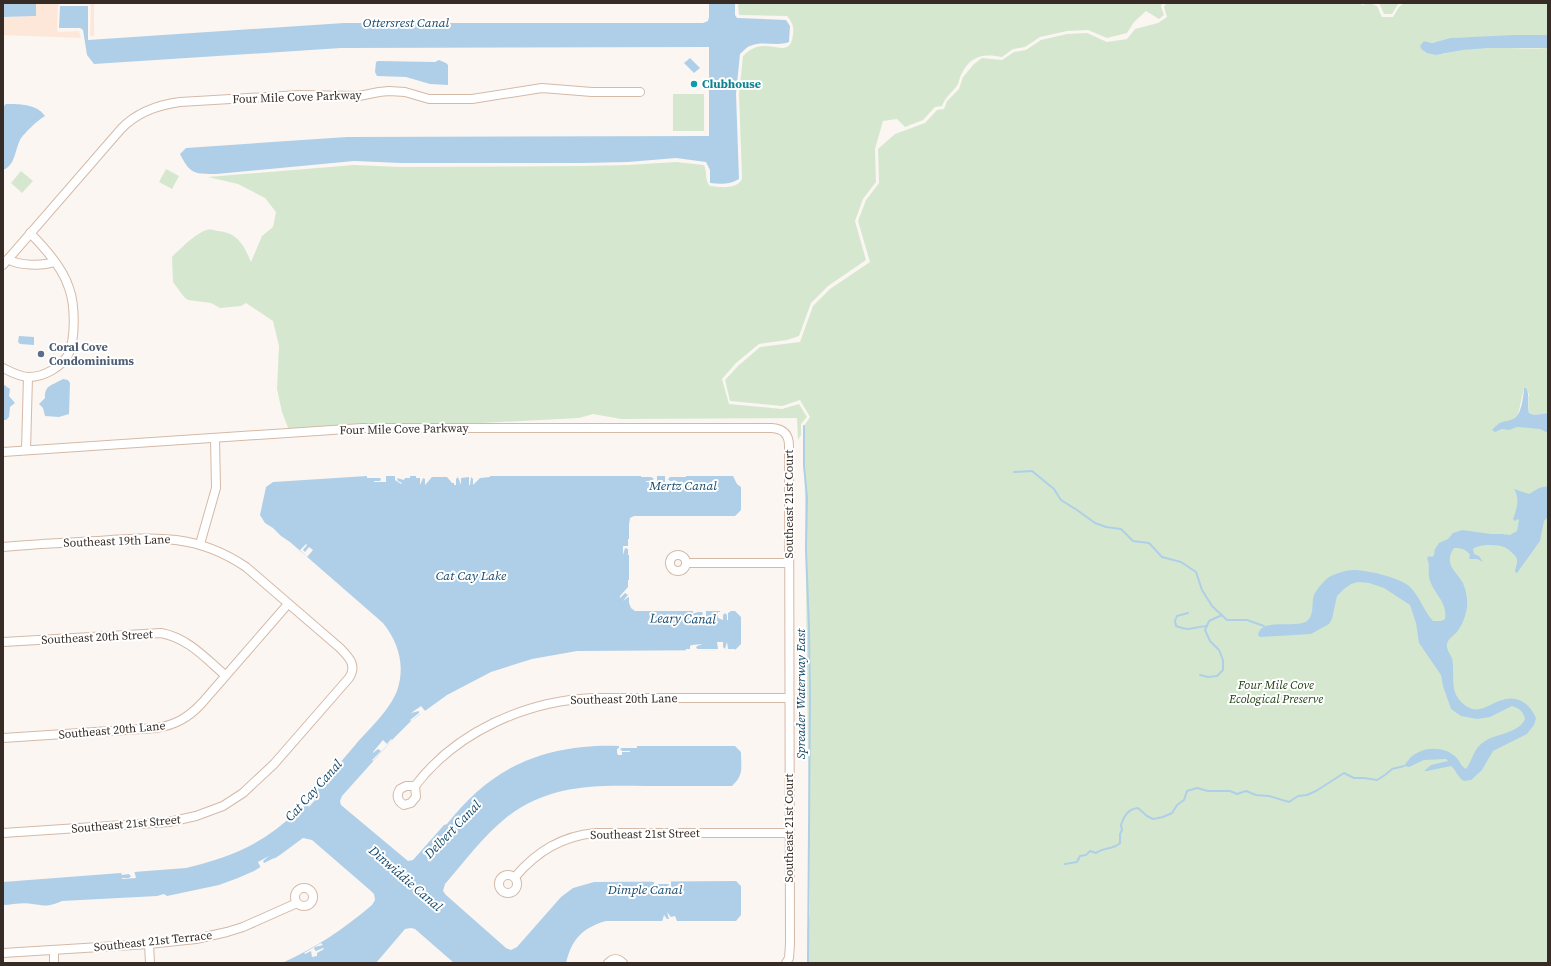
<svg xmlns="http://www.w3.org/2000/svg" width="1551" height="966" font-family="'Source Serif 4',serif">
	<style>
		.built { fill: #fde7d9 }
		.green { fill: #d5e8cf }
		.water { fill: #afcfe8 }
		.pier { fill: #fbf6f2 }
		.lines { fill: none; stroke-linecap: round; stroke-linejoin: round }
		.stream { stroke: #afcfe8; stroke-width: 2 }
		.minor-casing { stroke: #d5b9a7; stroke-width: 10 }
		.minor { stroke: #fff; stroke-width: 8 }
		.culture-dot { fill: #0f9aa8; stroke: #fff; stroke-width: 1.5 }
		.service-dot { fill: #5c6f8a; stroke: #fff; stroke-width: 1.5 }
		.labels { text-anchor: middle; stroke-width: 4; stroke-linejoin: round; paint-order: stroke }
		.culture-label { font-size: 12px; font-weight: bold; fill: #0d838f; stroke: #fff; text-anchor: start }
		.street-label { font-size: 12px; fill: #372c25; stroke: #fff }
		.service-label { font-size: 12px; font-weight: bold; fill: #4e5e75; stroke: #fff; text-anchor: start }
		.park-label { font-size: 12px; font-style: italic; fill: #19380b; stroke: #fff }
		.water-label { font-size: 13px; font-style: italic; fill: #13486a; stroke: #fff }
	</style>
	<rect width="100%" height="100%" fill="#fbf6f2"/>
	<g class="built">
		<polygon points="36,3 58,3 57,30 59,32 79,31 81,38 3,35 3,17 36,16"/>
		<polygon points="89,3 94,3 94,36 90,36 91,6"/>
	</g>
	<g class="green">
		<path d="M738 3H1162L1161 7 1164 15 1159 19 1146 11 1134 22 1127 33 1107 38 1088 30 1067 31 1040 37 1025 47 1013 49 1002 57C982 53 970 56 961 75 959 79 959 84 956 87 951 93 945 98 942 106L935 107 923 120 905 127 897 119 883 121 875 149 876 182 863 199 855 221 866 260 828 286 811 303 799 336 787 340 759 344 736 363 722 379 729 404 782 409 799 404 807 417 801 424V435L798 440 797 418 621 419 593 414 579 418 290 433 282 412 277 389 279 346 273 321 246 303 241 306 220 308 211 303 188 300 184 297 173 282 172 257C180 249 197 232 207 230 210 229 214 230 217 231 237 232 244 245 251 262L262 236 273 227 276 212 265 198 238 184 208 177 354 165 401 167 582 166 628 165 676 162 704 165C707 171 705 182 710 186 720 187 736 190 742 179L739 94 743 56C749 50 755 46 765 46 779 46 791 55 793 34 794 26 792 22 787 16L739 15Z"/>
		<path d="M1166 3H1360L1362 5 1370 3 1377 6 1382 17H1393L1399 7 1404 3H1548V35L1450 38 1432 43 1424 41 1422 50C1435 58 1447 53 1461 50 1490 45 1519 50 1548 48V413L1534 415 1529 413 1528 409 1529 394 1524 388 1518 415 1548 418V963H808L807 932 810 912 804 426 810 417 800 400 782 406 730 401 725 380 738 366 760 347 800 342 813 306 830 289 870 262 858 221 866 200 879 183 878 149 895 134 925 123 937 110 944 109 947 101 959 89 963 77 974 64 982 58 1002 60 1014 52 1026 50 1041 40 1067 34 1087 33 1107 42 1127 39 1135 29 1158 23 1167 17 1164 7Z"/>
		<polygon points="1379,3 1399,3 1392,14 1384,14"/>
		<rect x="673" y="94" width="31" height="37"/>
		<polygon points="166,169 179,176 172,189 159,182"/>
		<polygon points="21,171 33,181 22,193 11,183"/>
	</g>
	<g class="water">
		<polygon points="3,3 36,3 36,16 3,17"/>
		<path d="M709 3H735V15L737 18 786 20 790 26 789 42C776 47 763 40 750 46 746 47 743 52 740 54L736 94 739 179C730 185 720 184 710 183V170L706 162 676 158 628 162 582 163H401L354 161 216 174C194 174 190 174 180 154L186 148 347 137 709 136V47L341 48 94 64 87 55 83 30 80 28H59L60 6H88V40L344 23H703L708 21 709 17Z"/>
		<polygon points="1515,35 1548,35 1548,48 1488,48 1463,50 1436,55 1427,53 1422,50 1420,46 1424,41 1432,43 1450,38"/>
		<polygon points="690,58 700,68 694,73 684,63"/>
		<polygon points="439,60 446,63 448,65 448,85 430,84 406,77 377,76 375,72 376,62 378,61 435,62"/>
		<path d="M6 104C20 104 37 104 45 116 39 119 23 134 20 140 15 150 15 166 3 170V107Z"/>
		<polygon points="19,336 34,337 34,345 20,344 18,342"/>
		<path d="M63 379 68 380 70 383 69 414 59 417 45 416 43 408 39 404 45 398C44 385 53 385 63 379Z"/>
		<polygon points="3,384 10,389 9,396 15,403 10,407 9,417 6,420 3,420"/>
		<path d="M1524 388H1526C1531 398 1526 404 1529 413L1534 415 1548 413V433L1540 429 1517 427 1509 430 1502 429 1495 432 1492 430C1503 418 1503 424 1515 418 1521 415 1524 394 1524 388Z"/>
		<path d="M367 476H733L737 484 741 487V510L735 516H634L630 518 629 525V603L631 608 635 611H735L741 617V644L735 650 577 651 532 659 491 672 447 695 411 721 394 738 342 796 340 801 341 805 408 861 413 860 444 825 447 824C483 778 524 753 583 747 600 745 618 746 635 746 668 746 702 746 735 746L741 752C741 768 744 775 732 786 703 786 675 786 646 786 595 785 550 784 507 817 483 836 465 861 445 884L443 891 446 895 506 948 511 950 517 947 561 897 573 888 594 882 736 881 741 886V915L736 921H606C582 928 572 939 566 963H454L415 929 411 928 405 929 376 963H282C315 948 344 929 372 905L375 900 374 894 371 891 312 840 303 838 280 855 254 871 238 878 219 885 167 896 164 894 157 896 62 901C47 907 47 906 32 904 23 902 12 905 3 905V882L186 868C214 861 240 853 265 837 301 814 328 776 356 744 371 727 391 709 398 688 405 664 398 642 383 623L290 542 281 536 273 528 265 523 260 515 266 487 273 482Z"/>
		<path d="M1548 486V517L1544 521 1540 541 1517 573 1515 572C1515 567 1519 562 1516 557 1514 554 1507 548 1504 547 1497 544 1478 544 1473 549L1474 554 1479 556 1483 562 1477 559H1469L1470 555C1466 549 1461 548 1454 548 1443 564 1456 571 1463 583 1466 590 1468 600 1467 607 1466 616 1462 625 1457 632 1453 636 1448 639 1447 644 1446 649 1450 654 1452 658 1456 677 1447 692 1466 706 1480 716 1492 701 1506 699 1520 696 1531 706 1536 718L1534 725 1527 734 1493 751 1482 770 1471 780 1464 781C1457 777 1457 771 1451 766L1427 771H1424L1431 765 1448 761 1446 759 1424 760 1409 767 1404 766C1407 762 1410 757 1415 754 1427 746 1446 747 1456 757 1460 761 1461 767 1466 769 1473 760 1473 748 1485 741 1496 734 1519 733 1525 719 1523 711 1520 709 1512 706L1490 717 1477 719 1461 716 1451 709 1443 686 1441 675 1419 643 1416 623 1410 605 1384 588 1369 583 1358 582 1351 584 1344 589 1337 596 1332 619 1329 624 1311 634 1260 637 1258 635C1261 617 1296 629 1307 621 1315 615 1311 602 1314 595 1315 592 1318 589 1319 587 1323 583 1327 577 1333 575 1338 573 1347 570 1353 570 1367 570 1398 577 1409 586 1420 596 1423 610 1433 621H1441L1445 619C1448 601 1432 593 1429 577 1428 570 1430 565 1427 558L1429 556 1432 557 1434 555 1435 549 1439 543 1448 539 1453 533 1462 530 1491 534H1502L1510 535 1517 531 1519 520 1518 519 1515 521 1513 519C1517 508 1520 499 1514 489L1529 494 1539 488Z"/>
	</g>
	<g class="pier">
		<polygon points="376,474 382,474 382,476 386,476 386,482 374,482 374,481 380,481 381,479 380,478 367,478 367,476 376,476"/>
		<polygon points="397,474 410,474 410,478 405,478 404,480 397,478 398,481 402,483 401,484 395,480 395,476 397,476"/>
		<polygon points="416,474 440,475 440,476 490,476 490,477 480,478 473,485 473,479 471,477 470,485 469,485 469,477 461,478 461,485 458,477 456,479 456,485 454,485 454,483 452,483 447,477 432,477 425,485 425,479 423,478 420,485 420,478 416,478"/>
		<polygon points="641,474 645,474 645,476 657,476 657,482 646,482 646,481 651,481 654,479 651,477 641,477"/>
		<polygon points="675,474 681,474 681,476 686,476 686,477 670,477 668,479 670,481 677,481 677,482 665,482 665,476 675,476"/>
		<polygon points="628,539 631,539 631,551 629,551 629,555 628,555 628,549 625,548 623,555 623,546 628,546"/>
		<polygon points="306,544 307,545 303,550 305,552 309,547 313,550 307,557 300,550"/>
		<polygon points="628,580 631,580 630,596 623,601 628,595 625,593 620,598 620,596 628,587"/>
		<polygon points="694,609 701,609 701,611 706,611 706,620 693,620 703,614 702,612 698,612 692,614"/>
		<polygon points="720,609 731,611 728,613 728,620 727,620 727,615 725,613 723,615 723,620 718,618 718,612 720,612"/>
		<polygon points="717,642 723,642 723,647 725,649 727,642 728,649 735,649 735,650 723,651 723,653 717,652 716,650 696,651 695,653 689,653 689,651 686,651 686,649 690,649 690,646 692,645 703,644 697,646 696,648 698,649 718,649"/>
		<polygon points="421,706 426,712 421,716 420,714 411,721 410,720 419,713 419,711 411,713"/>
		<polygon points="391,739 392,740 373,761 372,760 381,751 378,749 373,753 373,752 383,740 387,744"/>
		<polygon points="619,744 637,746 637,748 622,748 620,749 622,751 630,751 630,752 622,752 622,755 618,755 617,753 617,749 619,748"/>
		<polygon points="311,796 315,800 308,808 312,799 309,800 296,814 295,814 302,806 301,804"/>
		<polygon points="269,856 263,861 264,863 274,858 275,860 261,868 258,862"/>
		<polygon points="134,870 136,878 122,879 122,878 129,878 131,876 129,874 122,875 121,873"/>
		<polygon points="650,881 671,881 671,887 660,889 668,886 669,884 654,884 654,882"/>
		<polygon points="667,912 671,917 675,916 677,921 672,921 672,922 662,922 664,915 667,919 669,919"/>
		<polygon points="321,943 323,945 315,947 314,949 316,951 323,948 324,949 317,953 317,956 312,957 311,951 305,954 304,953"/>
	</g>
	<g class="lines">
		<g class="stream">
			<polyline points="804,426 804,466 807,497 806,549 809,628 810,696 808,963"/>
			<polyline points="1014,472 1032,471 1054,489 1061,500 1077,510 1095,523 1106,527 1121,529 1133,541 1149,543 1162,557 1181,562 1196,572 1202,590 1212,606 1227,620 1247,620 1264,626"/>
			<path d="M1188 613 1177 616 1175 621 1176 626C1191 632 1192 627 1207 626"/>
			<polyline points="1200,675 1208,677 1217,676 1223,670 1223,660 1219,650 1210,641 1205,630 1209,621 1222,615"/>
			<path d="M1065 864 1077 862 1080 856 1086 855 1090 851 1096 853C1104 847 1113 850 1120 843V834L1122 830 1121 825C1124 816 1128 809 1138 808L1147 816 1153 819 1163 817 1172 813 1177 805 1184 800 1187 791 1197 788 1208 791H1230L1237 794 1246 791 1256 795 1269 796 1289 802 1298 796 1307 795 1316 791 1344 773 1354 778H1364L1377 780 1385 775 1392 769 1404 766"/>
		</g>
		<g class="minor-casing">
			<g id="minor">
				<path d="M8 259C18 266 43 266 54 262"/>
				<path d="M3 265 121 129C137 112 157 105 180 102L300 95 359 96 379 92 389 91 405 92 429 99H472L542 88 592 92H640"/>
				<path d="M3 368C11 372 20 377 29 377 44 377 61 367 68 355 76 339 75 304 69 288 63 268 45 248 30 233"/>
				<polyline points="26,450 28,377"/>
				<path d="M3 452 362 428H772C784 429 789 435 789 446L790 944 789 958 786 963"/>
				<polyline points="200,544 216,488 215,438"/>
				<path d="M3 547C34 544 66 543 97 541 154 537 196 533 246 567L340 648C350 658 357 666 349 678L274 764 243 793 223 806 196 816 169 822 3 833"/>
				<circle cx="678" cy="563" r="8"/>
				<polyline points="686,563 789,563"/>
				<path d="M3 642 161 633C188 638 205 658 225 675"/>
				<path d="M3 738 156 728C176 725 189 717 202 703L288 604"/>
				<path d="M406 786H415L416 797 411 803 404 805C397 801 396 795 400 789Z"/>
				<path d="M415 786C456 732 525 701 593 698H789"/>
				<circle cx="508" cy="884" r="9"/>
				<path d="M515 877C536 852 562 836 595 833H789"/>
				<circle cx="304" cy="897" r="9"/>
				<polyline points="149,944 150,963"/>
				<polyline points="54,950 54,963"/>
				<polyline points="3,953 149,944 196,939 227,932 243,927 297,903"/>
				<path d="M608 963C613 958 618 958 623 963"/>
			</g>
		</g>
		<use href="#minor" class="minor"/>
	</g>
	<circle class="culture-dot" cx="694" cy="84" r="4"/>
	<circle class="service-dot" cx="41" cy="354" r="4"/>
	<g class="labels">
		<g class="culture-label">
			<text x="702" y="88">Clubhouse</text>
		</g>
		<g class="street-label">
			<text transform="translate(297 97) rotate(-2)" y="4">Four Mile Cove Parkway</text>
			<text transform="translate(404 429) rotate(-1)" y="4">Four Mile Cove Parkway</text>
			<text transform="translate(789 504) rotate(-90)" y="4">Southeast 21st Court</text>
			<text transform="translate(117 541) rotate(-2)" y="4">Southeast 19th Lane</text>
			<text transform="translate(97 637) rotate(-3)" y="4">Southeast 20th Street</text>
			<text transform="translate(624 699) rotate(-1)" y="4">Southeast 20th Lane</text>
			<text transform="translate(112 730) rotate(-5)" y="4">Southeast 20th Lane</text>
			<text transform="translate(126 824) rotate(-5)" y="4">Southeast 21st Street</text>
			<text transform="translate(789 828) rotate(-90)" y="4">Southeast 21st Court</text>
			<text transform="translate(645 834) rotate(-1)" y="4">Southeast 21st Street</text>
			<text transform="translate(153 941) rotate(-6)" y="4">Southeast 21st Terrace</text>
		</g>
		<g class="service-label">
			<text x="49" y="351">Coral Cove<tspan x="49" dy="14">Condominiums</tspan></text>
		</g>
		<g class="park-label">
			<text x="1276" y="689">Four Mile Cove<tspan x="1276" dy="14">Ecological Preserve</tspan></text>
		</g>
		<g class="water-label">
			<text x="406" y="27">Ottersrest Canal</text>
			<text x="683" y="490">Mertz Canal</text>
			<text x="471" y="580">Cat Cay Lake</text>
			<text transform="translate(683 618) rotate(1)" y="5">Leary Canal</text>
			<text transform="translate(800 694) rotate(-90)" y="5">Spreader Waterway East</text>
			<text transform="translate(313 790) rotate(-48)" y="5">Cat Cay Canal</text>
			<text transform="translate(452 829) rotate(-46)" y="5">Delbert Canal</text>
			<text transform="translate(406 878) rotate(41)" y="5">Dinwiddie Canal</text>
			<text x="645" y="894">Dimple Canal</text>
		</g>
	</g>
	<rect width="1551" height="966" fill="none" stroke="#372c25" stroke-width="8"/>
</svg>
